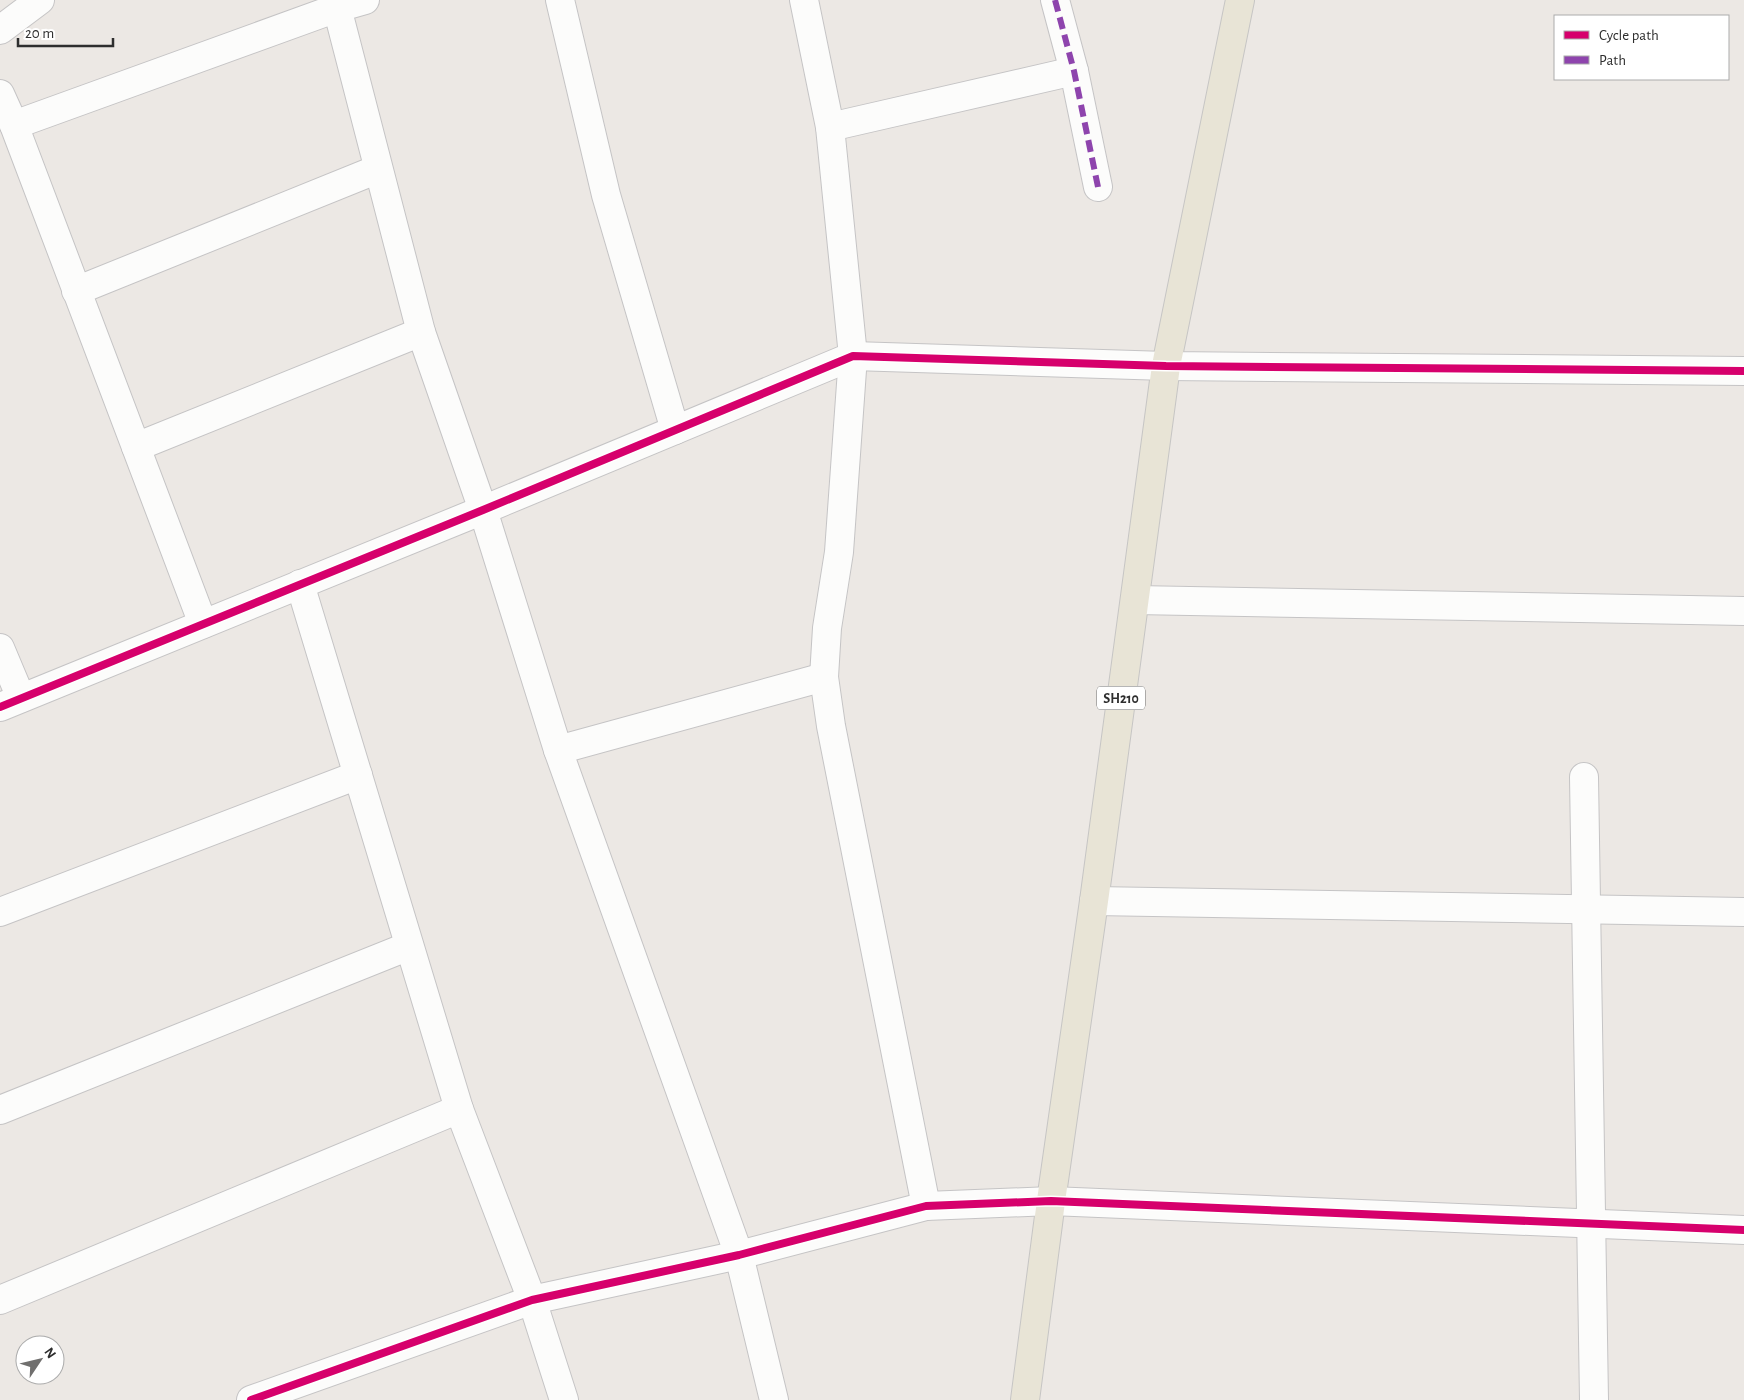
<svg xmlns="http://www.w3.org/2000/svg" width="1744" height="1400" font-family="'Alegreya Sans',sans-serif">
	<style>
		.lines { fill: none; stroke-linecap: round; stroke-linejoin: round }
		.street-casing { stroke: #c5c4c5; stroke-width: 30 }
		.primary-casing { stroke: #c6c5c4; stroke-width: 30 }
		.street { stroke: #fcfcfb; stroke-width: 28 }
		.primary { stroke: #e8e4d6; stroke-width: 28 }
		.quiet { stroke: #8e44ad; stroke-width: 6; stroke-dasharray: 12 6; stroke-linecap: butt }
		.cycleway-casing { stroke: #fff; stroke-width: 11 }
		.cycleway { stroke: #d6006c; stroke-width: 8 }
		.labels { text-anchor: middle; stroke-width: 4.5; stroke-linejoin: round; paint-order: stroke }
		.shield { fill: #fff; stroke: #6d6d6d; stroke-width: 1 }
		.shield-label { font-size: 14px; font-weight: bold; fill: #2e2e2e }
	</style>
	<rect width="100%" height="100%" fill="#ece8e4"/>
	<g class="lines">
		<g class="street-casing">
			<g id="street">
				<polyline points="335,0 421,332 483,510 558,750 739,1255 774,1400"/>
				<polyline points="560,0 606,195 675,430"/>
				<polyline points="804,0 830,127 853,356 839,552 827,628 824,677 831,726 926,1206"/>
				<polyline points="1055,0 1074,71 1098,187"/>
				<polyline points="0,30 40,0"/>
				<polyline points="0,94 14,125 203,624"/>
				<polyline points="14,125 337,8 365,0"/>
				<polyline points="830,127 1074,71"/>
				<polyline points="76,291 378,169"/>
				<polyline points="136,447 421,332"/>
				<polyline points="300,584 459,1109 532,1300 564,1400"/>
				<polyline points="1135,600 1744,611"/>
				<polyline points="0,648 21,698"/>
				<polyline points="0,707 483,510 853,356 1166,366 1744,371"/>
				<polyline points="558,750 824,677"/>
				<polyline points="1584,777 1594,1400"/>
				<polyline points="1094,901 1744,912"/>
				<polyline points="0,912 358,775"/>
				<polyline points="0,1110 409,946"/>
				<polyline points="0,1300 459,1109"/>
				<polyline points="251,1400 532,1300 739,1255 926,1206 1051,1201 1744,1230"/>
			</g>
		</g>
		<g class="primary-casing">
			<polyline id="primary" points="1025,1400 1051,1201 1094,901 1166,366 1240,0"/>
		</g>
		<use href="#street" class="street"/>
		<use href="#primary" class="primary"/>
		<polyline class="quiet" points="1055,0 1074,71 1098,187"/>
		<g class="cycleway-casing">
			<g id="cycleway">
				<polyline points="0,707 483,510 853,356 1166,366 1744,371"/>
				<polyline points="251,1400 532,1300 739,1255 926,1206 1051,1201 1744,1230"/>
			</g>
		</g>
		<use href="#cycleway" class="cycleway"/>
	</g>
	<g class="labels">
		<rect class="shield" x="1097" y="686.5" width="48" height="23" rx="4"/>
		<g class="shield-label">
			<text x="1121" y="703">SH210</text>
		</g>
	</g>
	<rect x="1554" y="15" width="175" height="65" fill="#ffffff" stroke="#ababab"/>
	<rect x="1564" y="31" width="25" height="8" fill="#d6006c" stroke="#ababab"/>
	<text x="1599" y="40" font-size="15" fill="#2e2e2e">Cycle path</text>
	<rect x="1564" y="56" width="25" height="8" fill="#8e44ad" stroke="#ababab"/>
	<text x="1599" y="65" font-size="15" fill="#2e2e2e">Path</text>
	<g transform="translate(40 1360) rotate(55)"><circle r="24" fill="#ffffff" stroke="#ababab"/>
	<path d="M0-4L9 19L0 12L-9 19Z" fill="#706f6e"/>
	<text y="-8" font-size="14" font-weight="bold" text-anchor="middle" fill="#2e2e2e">N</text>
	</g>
	<path d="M18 38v8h95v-8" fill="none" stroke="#2e2e2e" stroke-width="2.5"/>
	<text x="25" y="38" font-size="15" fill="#2e2e2e" stroke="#ffffff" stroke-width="4" paint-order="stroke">20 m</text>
</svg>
